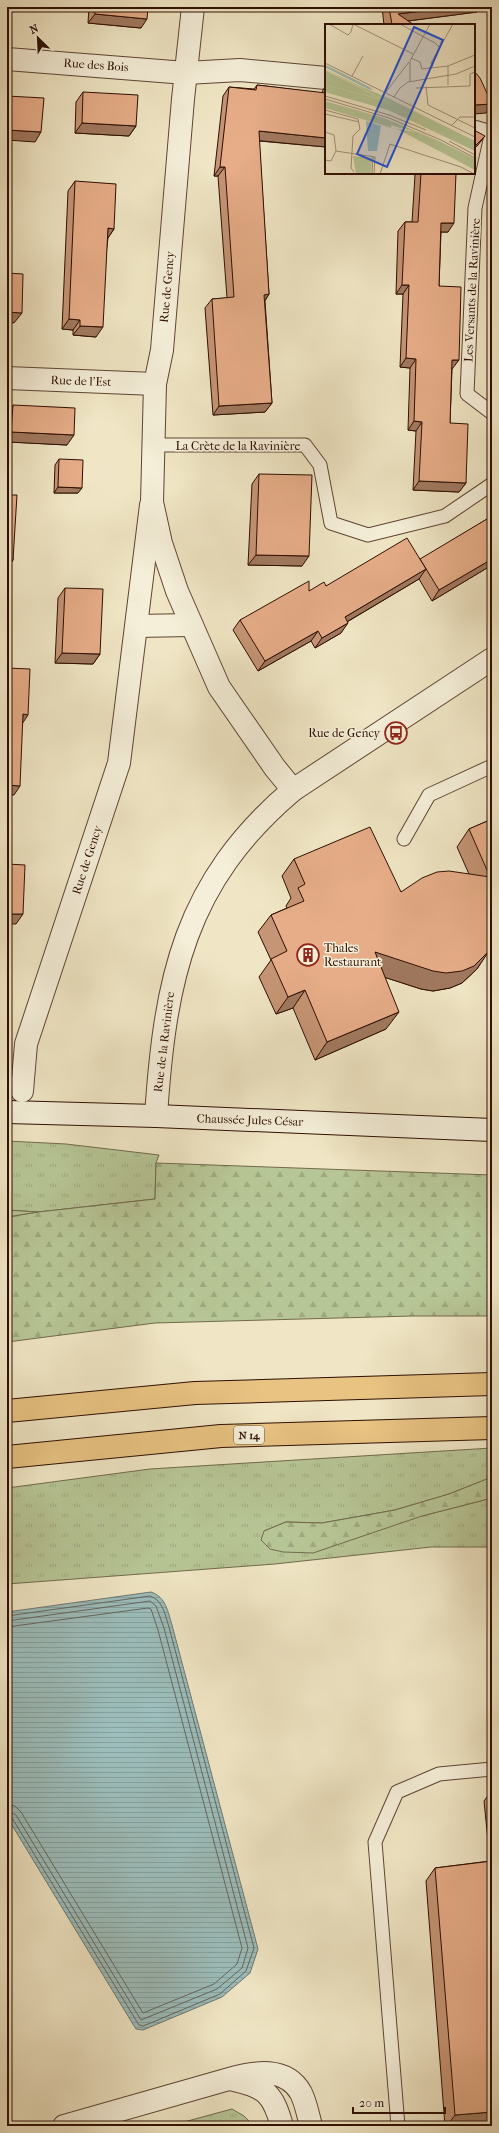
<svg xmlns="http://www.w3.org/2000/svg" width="499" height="2133" font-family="'IM FELL French Canon',serif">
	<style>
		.grass { fill: url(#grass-tufts); stroke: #726a4c }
		.forest { fill: url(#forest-firs); stroke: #726a4c }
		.pitch { fill: #b7c696; stroke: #726a4c }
		.water { fill: url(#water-rules); stroke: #707872 }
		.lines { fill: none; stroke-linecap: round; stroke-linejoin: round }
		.shore { stroke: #65665f; stroke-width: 1 }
		.service-casing { stroke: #5e4433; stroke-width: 15 }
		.minor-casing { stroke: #5e4433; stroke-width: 24 }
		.tertiary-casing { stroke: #5e4433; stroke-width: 24 }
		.secondary-casing { stroke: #2e0e02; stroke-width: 24 }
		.trunk-casing { stroke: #2e0e02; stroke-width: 24 }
		.service { stroke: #f5efd9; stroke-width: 13 }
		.minor { stroke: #f5efd9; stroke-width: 22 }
		.tertiary { stroke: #f5efd9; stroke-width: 22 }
		.secondary { stroke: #f5efd9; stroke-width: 22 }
		.trunk { stroke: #e8c382; stroke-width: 22 }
		.wall { fill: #c69575; stroke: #2e0e02 }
		.shaded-wall { fill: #a1795f; stroke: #2e0e02 }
		.building { fill: #e6ad88; stroke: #2e0e02 }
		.labels { text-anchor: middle; stroke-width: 3; stroke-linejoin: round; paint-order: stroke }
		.shield { fill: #f5efd9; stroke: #6a5242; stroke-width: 1 }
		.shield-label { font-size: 11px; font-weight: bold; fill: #2e0e02 }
		.street-label { font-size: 12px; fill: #2e0e02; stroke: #f5efd9 }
		.poi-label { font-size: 12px; fill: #2e0e02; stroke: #f5efd9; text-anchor: end }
		.inset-river { fill: none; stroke: #9cbebc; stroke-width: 2 }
		.inset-road { fill: none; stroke: #a29077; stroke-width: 1 }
		.view { fill: #1d4ed8; fill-opacity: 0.15; stroke: #1d4ed8; stroke-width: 2 }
		.inset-edge { fill: none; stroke: #2e0e02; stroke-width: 2 }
	</style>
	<defs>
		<pattern id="grass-tufts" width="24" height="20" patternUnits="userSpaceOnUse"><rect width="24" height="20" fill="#b7c696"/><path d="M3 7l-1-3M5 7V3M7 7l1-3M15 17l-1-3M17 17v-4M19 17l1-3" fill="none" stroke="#9ea980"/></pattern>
		<pattern id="forest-firs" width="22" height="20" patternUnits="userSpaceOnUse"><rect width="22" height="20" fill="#b7c696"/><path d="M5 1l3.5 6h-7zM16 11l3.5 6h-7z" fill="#9ea980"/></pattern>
		<pattern id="water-rules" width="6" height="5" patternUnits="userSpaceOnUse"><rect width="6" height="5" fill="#9cbebc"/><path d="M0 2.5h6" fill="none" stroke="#87a2a0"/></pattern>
	</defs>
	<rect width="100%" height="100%" fill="#f0e6c5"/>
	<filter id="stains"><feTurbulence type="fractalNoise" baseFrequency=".005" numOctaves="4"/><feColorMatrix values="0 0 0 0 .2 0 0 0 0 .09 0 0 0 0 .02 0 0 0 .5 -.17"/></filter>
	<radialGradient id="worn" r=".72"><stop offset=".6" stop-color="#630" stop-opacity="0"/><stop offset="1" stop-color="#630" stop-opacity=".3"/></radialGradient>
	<g class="grass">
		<polygon points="7,1141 66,1144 159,1155 156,1163 155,1199 38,1212 7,1210"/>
		<polygon points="492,1448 492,1477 449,1494 395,1510 322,1523 286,1522 264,1531 422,1516 492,1498 492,1547 431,1547 275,1564 7,1584 7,1488 150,1469"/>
		<polygon points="232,2109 244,2116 254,2126 169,2126"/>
	</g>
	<g class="forest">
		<polygon points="156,1163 492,1175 492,1316 412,1316 155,1323 7,1342 7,1217 38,1212 155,1199"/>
		<polygon points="492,1477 492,1498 422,1516 313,1553 283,1552 270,1549 261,1540 264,1531 286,1522 322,1523 395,1510 449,1494"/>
	</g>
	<polygon class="pitch" points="7,1210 38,1212 7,1217"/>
	<path class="water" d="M151 1592C166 1597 168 1612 172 1625L258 1949 250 1973 222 1997 143 2030 136 2029 131 2021 7 1817V1612Z"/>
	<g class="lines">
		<g class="shore">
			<path d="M7 1616 150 1596C163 1600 165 1615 169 1627L254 1948 246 1971 220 1994 153 2022 143 2026 139 2025 12 1818 7 1816"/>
			<polyline points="7,1621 150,1601 156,1606 164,1628 248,1948 242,1968 217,1989 141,2020 16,1815 7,1811"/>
			<polyline points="7,1627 148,1608 151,1609 158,1630 242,1948 237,1964 214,1984 143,2013 21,1812 15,1806 7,1805"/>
		</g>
		<g class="service-casing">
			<g id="service">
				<polyline points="474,127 492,132"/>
				<polyline points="492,131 475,208 467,394 492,413"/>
				<polyline points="153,445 305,445 320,465 331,523 368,535 445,516 492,484"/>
				<polyline points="404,839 429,795 492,766"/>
				<polyline points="398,2126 375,1842 397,1792 439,1774 492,1769"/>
			</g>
		</g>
		<g class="minor-casing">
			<g id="minor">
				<polyline points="7,59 186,73 240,70 326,78"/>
				<polyline points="7,378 155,384"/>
				<polyline points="137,626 191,625"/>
				<polyline points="22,1091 26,1044 119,763 151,505"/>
				<path d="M234 2080C266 2087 273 2094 282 2126"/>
				<path d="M64 2126 229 2079C254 2072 286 2066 301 2093 306 2103 308 2115 311 2126"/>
			</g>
		</g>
		<g class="tertiary-casing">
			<g id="tertiary">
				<polyline points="193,7 183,99 162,350 155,384 152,502 161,543 177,591 219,687 275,768 293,790"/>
				<path d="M156 1116C165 980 184 882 293 790L492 659"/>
			</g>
		</g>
		<g class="secondary-casing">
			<polyline id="secondary" points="7,1112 156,1116 492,1130"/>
		</g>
		<g class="trunk-casing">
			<g id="trunk">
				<polyline points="7,1411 195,1393 492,1384"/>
				<polyline points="7,1457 221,1436 492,1428"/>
			</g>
		</g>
		<use href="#service" class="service"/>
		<use href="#minor" class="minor"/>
		<use href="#tertiary" class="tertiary"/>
		<use href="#secondary" class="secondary"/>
		<use href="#trunk" class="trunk"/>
	</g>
	<g class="wall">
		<polygon points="89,7 148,7 141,28 88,23"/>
		<polygon points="382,7 481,7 477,12 408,21 414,25 384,25"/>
		<polygon points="257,85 322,93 323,90 326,85 326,147 259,141 269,294 265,301 272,403 265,412 213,415 205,308 212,299 227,298 218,176 214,176 223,96 229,87 254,89"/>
		<polygon points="83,92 136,126 129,136 75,133 76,102"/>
		<polygon points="412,173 456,173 448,232 441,232 439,286 452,369 450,423 466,483 459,492 413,490 416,431 408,430 410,368 400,367 403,294 396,294 398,231 405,222 412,222 415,175"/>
		<polygon points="75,181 114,229 108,238 96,337 73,335 73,330 62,329 68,191"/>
		<polygon points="13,405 67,445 11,442 11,495 13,560 7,569 7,413"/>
		<polygon points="59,459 78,493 54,493 55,465"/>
		<polygon points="259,474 302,566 248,565 252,484"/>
		<polygon points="492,516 492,565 432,601 419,579 347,622 341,633 315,648 311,641 258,671 233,630 240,620 309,591 326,586 420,560"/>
		<polygon points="65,588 100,654 93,664 55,663 58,598"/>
		<polygon points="492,819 492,945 477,969 462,983 450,988 433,991 421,989 384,977 386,1029 315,1060 293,1008 276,1014 259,977 271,960 258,932 271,915 287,908 286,906 291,898 282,876 294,859 401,892 469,874 457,847 469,829"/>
		<polygon points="492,1790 492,2124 473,2126 445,2126 426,1881 435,1868 490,1861 484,1801"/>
	</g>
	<g class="shaded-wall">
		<polygon points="243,7 279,7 277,11"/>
		<polygon points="454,7 481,7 477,12 392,23 398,14"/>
		<polygon points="95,14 147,19 141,28 88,23"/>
		<polygon points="492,104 486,113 474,114 474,105"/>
		<polygon points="82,123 136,126 129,136 75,133"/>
		<polygon points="7,130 41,132 35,142 7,140"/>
		<polygon points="259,131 326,138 326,147 252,140"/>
		<polygon points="485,136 478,145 474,149 474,147"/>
		<polygon points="220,167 225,167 218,176 214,176"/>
		<polygon points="441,223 454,223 448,232 435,232"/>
		<polygon points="108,228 114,229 107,239"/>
		<polygon points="402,285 409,285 403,294 396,294"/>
		<polygon points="269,294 263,303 264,295"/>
		<polygon points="7,312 22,313 14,323 7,322"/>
		<polygon points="69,319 80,320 73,330 62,329"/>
		<polygon points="80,326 103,327 96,337 73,335"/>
		<polygon points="406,358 416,359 410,368 400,367"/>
		<polygon points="452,360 459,360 452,369 446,369"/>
		<polygon points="272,403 265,412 213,415 219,406"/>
		<polygon points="414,421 422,422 416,431 408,430"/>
		<polygon points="11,432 74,435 67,445 7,442 7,438"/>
		<polygon points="419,481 466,483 459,492 413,490"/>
		<polygon points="58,487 82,488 78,493 54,493"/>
		<polygon points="256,555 309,556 302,566 248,565"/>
		<polygon points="492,559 492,565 432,601 439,590"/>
		<polygon points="7,560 13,560 7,569"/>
		<polygon points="426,569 419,579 338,627 345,617"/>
		<polygon points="348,623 341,633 315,648 322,638"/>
		<polygon points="318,631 311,641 258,671 265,661"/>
		<polygon points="62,653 100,654 93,664 55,663"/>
		<polygon points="23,714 28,715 22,724"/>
		<polygon points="7,785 20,786 14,795 7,795"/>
		<polygon points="7,914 23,914 16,924 7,924"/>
		<polygon points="489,951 477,969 462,983 450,988 433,991 421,989 362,970 375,952"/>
		<polygon points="305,990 293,1008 276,1014 288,997"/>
		<polygon points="399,1012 386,1029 315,1060 327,1042"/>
		<polygon points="492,2112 492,2124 473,2126 447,2126 455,2115"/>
	</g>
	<g class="building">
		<polygon points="95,7 148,7 147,19 95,14"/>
		<polygon points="389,7 454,7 398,14 414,25 392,25"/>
		<polygon points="474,71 480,78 492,104 474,105"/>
		<polygon points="257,85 326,93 326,138 259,131 269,294 264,295 272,403 219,406 212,299 234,297 225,167 220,167 229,87 256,90"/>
		<polygon points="83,92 138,95 136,126 82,123"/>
		<polygon points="7,96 44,98 41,132 7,130"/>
		<polygon points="474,130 485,136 474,147"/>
		<polygon points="421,173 456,173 454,223 441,223 439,286 461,287 459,360 452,360 450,423 468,424 466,483 419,481 422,422 414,421 416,359 406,358 409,285 402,285 405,222 418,222"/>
		<polygon points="75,181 116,184 114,229 108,228 103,327 80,326 80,320 69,319"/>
		<polygon points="7,273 23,274 22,313 7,312"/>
		<polygon points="13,405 75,408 74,435 11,432"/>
		<polygon points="7,436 11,436 11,495 17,495 13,560 7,560"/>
		<polygon points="59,459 83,460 82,488 58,487"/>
		<polygon points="259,474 312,475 309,556 256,555"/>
		<polygon points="492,516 492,559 439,590 420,559"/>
		<polygon points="407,538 426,569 345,617 348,623 322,638 318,631 265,661 240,620 309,581 309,591 324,582 326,586"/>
		<polygon points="65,588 103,589 100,654 62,653"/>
		<polygon points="7,668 30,669 28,715 23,714 20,786 7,785 7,807"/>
		<polygon points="492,819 492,945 489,951 474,966 462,971 446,973 433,971 375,952 399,1012 327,1042 305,990 288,997 271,959 287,951 271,915 304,901 298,888 305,884 294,859 370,827 401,892 422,878 437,872 449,871 490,877 469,829"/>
		<polygon points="7,864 25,865 23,914 7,914"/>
		<polygon points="492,1861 492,2112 455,2115 435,1868"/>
	</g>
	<defs>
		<g id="bus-ring" transform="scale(1.15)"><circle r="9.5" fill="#f5efd9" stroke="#8f2418" stroke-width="1.5"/><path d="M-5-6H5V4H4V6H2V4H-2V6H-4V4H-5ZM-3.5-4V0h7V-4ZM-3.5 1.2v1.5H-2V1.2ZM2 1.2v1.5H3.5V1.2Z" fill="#8f2418"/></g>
		<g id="building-ring" transform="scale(1.15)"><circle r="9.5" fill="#f5efd9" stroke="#8f2418" stroke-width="1.5"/><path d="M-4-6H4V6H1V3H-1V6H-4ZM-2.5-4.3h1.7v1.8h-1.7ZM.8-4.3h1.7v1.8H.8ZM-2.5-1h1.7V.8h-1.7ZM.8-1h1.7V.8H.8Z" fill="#8f2418"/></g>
	</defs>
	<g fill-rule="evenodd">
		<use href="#bus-ring" x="396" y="733"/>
		<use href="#building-ring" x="308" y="955"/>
	</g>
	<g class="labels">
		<rect class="shield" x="234" y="1426" width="30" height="18" rx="3"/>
		<g class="shield-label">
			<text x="249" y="1439">N 14</text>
		</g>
		<g class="street-label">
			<text transform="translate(96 65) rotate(4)" y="4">Rue des Bois</text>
			<text transform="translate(167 287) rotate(-85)" y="4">Rue de Gency</text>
			<text transform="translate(472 290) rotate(-87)" y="4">Les Versants de la Ravinière</text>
			<text transform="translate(81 381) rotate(2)" y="4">Rue de l'Est</text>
			<text x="238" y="450">La Crète de la Ravinière</text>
			<text transform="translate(87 860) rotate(-72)" y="4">Rue de Gency</text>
			<text transform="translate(164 1042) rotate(-83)" y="4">Rue de la Ravinière</text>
			<text transform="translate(250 1120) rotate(2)" y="4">Chaussée Jules César</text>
		</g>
		<g class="poi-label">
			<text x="380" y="737">Rue de Gency</text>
			<text x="324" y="952" text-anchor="start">Thales<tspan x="324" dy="14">Restaurant</tspan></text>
		</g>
	</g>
	<g transform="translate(325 24)">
		<rect width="150" height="150" fill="#f0e6c5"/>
		<path d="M0 41 51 67 37 62ZM0 45 35 62 68 76 66 78 59 76ZM0 77 59 94 112 116 150 135V136L90 107 66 101V104L92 108 111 118 150 141V146L74 106 0 84ZM28 132 47 134 46 150H31Z" fill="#b7c696"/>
		<path d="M0 61 66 78 67 76 150 117V127L63 86 0 68ZM64 101 85 105 121 121 150 136V141L92 108Z" fill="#b7c696"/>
		<path d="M0 46 59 76 0 61Z" fill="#b7c696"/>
		<path d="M41 97 56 102 52 127H43Z" fill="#9cbebc"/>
		<path class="inset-river" d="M0 42 46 65"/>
		<path class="inset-road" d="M4 0 23 11 26 8 28 0M28 0 88 30M75 0 110 19 115 24M86 34 95 38 97 45 123 42M0 39 150 113M108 42 106 39 128 0M27 52 38 32M85 58V37L105 0M123 61V42L150 31M101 62 103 81 150 104M91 64 145 62V50L150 48M61 68 84 38M0 72 64 91 101 106M69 73 75 64 83 58 131 50 150 42M0 75 64 94 116 116 150 134M0 86 33 95 35 105 28 112 26 144 29 148M0 90 34 98M127 101 135 93H150M0 108 9 111 11 127 6 137 0 136M124 117 150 131M11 127 50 133 49 150M47 150 48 133M55 150 65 120 136 143 149 150"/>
		<path class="view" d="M89 3 118 16 62 143 32 130Z"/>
		<rect width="150" height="150" class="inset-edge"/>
	</g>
	<rect width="499" height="2133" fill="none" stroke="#f0e6c5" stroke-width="24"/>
	<rect x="8" y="8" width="483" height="2117" fill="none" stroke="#2e0e02" stroke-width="2"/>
	<rect x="12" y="12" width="475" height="2109" fill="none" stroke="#2e0e02"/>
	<g transform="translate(38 38) rotate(336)" stroke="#f5efd9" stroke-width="3" paint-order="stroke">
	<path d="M0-3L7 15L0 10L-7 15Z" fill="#2e0e02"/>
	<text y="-6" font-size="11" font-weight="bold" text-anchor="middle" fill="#2e0e02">N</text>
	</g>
	<path d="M353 2107v6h92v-6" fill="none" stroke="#2e0e02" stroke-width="2"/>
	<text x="359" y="2107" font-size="12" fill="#2e0e02" stroke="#f5efd9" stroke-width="3" paint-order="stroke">20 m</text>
	<rect width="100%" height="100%" filter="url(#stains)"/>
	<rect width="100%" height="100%" fill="url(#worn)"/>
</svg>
